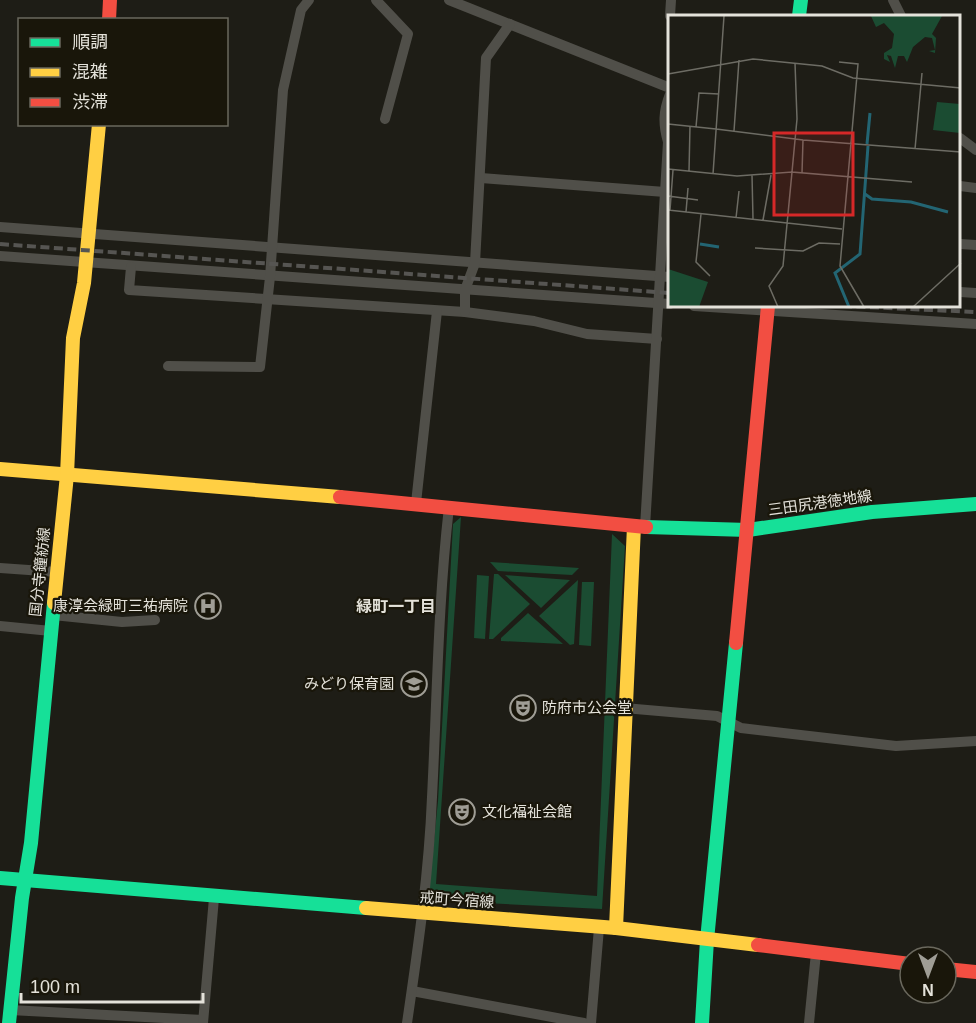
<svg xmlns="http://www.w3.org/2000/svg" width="976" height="1023" font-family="Arial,'Noto Sans JP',sans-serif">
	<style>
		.green { fill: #1b4c32 }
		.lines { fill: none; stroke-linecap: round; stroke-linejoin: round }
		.street { stroke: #504f49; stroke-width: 10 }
		.fast { stroke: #16e098; stroke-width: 14 }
		.slow { stroke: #ffcf43; stroke-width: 14 }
		.jam { stroke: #f24e42; stroke-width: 14 }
		.rail { stroke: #565552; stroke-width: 4; stroke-dasharray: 9 4.5; stroke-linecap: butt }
		.labels { text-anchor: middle; stroke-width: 4.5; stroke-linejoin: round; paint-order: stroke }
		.street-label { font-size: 15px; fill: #e4e2da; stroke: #19160a }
		.poi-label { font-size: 15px; fill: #e4e2da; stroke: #19160a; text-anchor: end }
		.neighbourhood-label { font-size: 16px; font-weight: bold; fill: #e4e2da; stroke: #19160a }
		.inset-river { fill: none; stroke: #236573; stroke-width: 3 }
		.inset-road { fill: none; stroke: #6d6c64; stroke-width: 1.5 }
		.view { fill: #d62828; fill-opacity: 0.15; stroke: #d62828; stroke-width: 3 }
		.inset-edge { fill: none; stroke: #e4e2da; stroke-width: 3 }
	</style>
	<rect width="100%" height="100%" fill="#1e1d16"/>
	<g class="green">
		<polygon points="461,517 436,884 597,896 612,534 625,546 602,909 428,900 438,801 453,524"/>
		<polygon points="490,562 579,568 572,575 498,571"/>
		<polygon points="494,574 498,574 530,604 493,639 489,639"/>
		<polygon points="477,575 489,576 485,639 474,638"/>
		<polygon points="505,575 570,580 541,608"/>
		<polygon points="578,580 574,644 570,645 539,616"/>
		<polygon points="582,582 594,582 591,646 579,645"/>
		<polygon points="528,613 563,644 501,641 501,638"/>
	</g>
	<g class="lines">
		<g class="street">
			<polyline points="376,0 408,34 385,119"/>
			<polyline points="449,0 670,88"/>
			<polyline points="893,0 901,16"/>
			<polyline points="670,16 671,0"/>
			<polyline points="960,138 976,150"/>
			<polyline points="481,178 665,192"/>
			<polyline points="960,186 976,188"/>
			<polyline points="0,227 670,277"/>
			<polyline points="960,244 976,245"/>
			<polyline points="0,256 670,304"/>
			<polyline points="131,267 129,290 465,312 534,321 587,334 657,339"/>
			<polyline points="960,292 976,293"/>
			<polyline points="694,306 976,324"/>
			<polyline points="465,312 465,290 475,263 486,58 510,24"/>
			<polyline points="168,366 260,367 270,277 283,90 301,10 309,0"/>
			<polyline points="416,503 437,311"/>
			<path d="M645 527 668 142C663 124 663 112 670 94"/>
			<polyline points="0,568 57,572"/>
			<polyline points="53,615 122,622 155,620"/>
			<polyline points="0,626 51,631"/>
			<polyline points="624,708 717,716 741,728 896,746 976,741"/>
			<polyline points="412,991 584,1023"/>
			<polyline points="10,1010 203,1020"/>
			<polyline points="203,1023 214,898"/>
			<path d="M407 1023C418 948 429 873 432 797 437 700 438 603 449 507"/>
			<polyline points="591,1023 599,928"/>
			<polyline points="809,1023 816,953"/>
		</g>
		<g class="fast">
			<polyline points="799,16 801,0"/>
			<polyline points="646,527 748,530 872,512 976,504"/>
			<polyline points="0,878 366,908"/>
			<polyline points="9,1023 22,898 31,843 54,603"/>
			<polyline points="702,1023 707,940 736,643"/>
		</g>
		<g class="slow">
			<polyline points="0,469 340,497"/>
			<polyline points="54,603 67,475 73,338 84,283 99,124"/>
			<polyline points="366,908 616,928 758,945"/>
			<polyline points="616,928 634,526"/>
		</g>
		<g class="jam">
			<polyline points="109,20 110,0"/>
			<polyline points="340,497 646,527"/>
			<polyline points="736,643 768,306"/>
			<polyline points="758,945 910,964"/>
			<polyline points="946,969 976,972"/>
		</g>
		<g class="rail">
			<polyline points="0,244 670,293"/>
			<polyline points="843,306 976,312"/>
		</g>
	</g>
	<defs>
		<g id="hospital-ring" transform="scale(1.35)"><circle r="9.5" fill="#19160a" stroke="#9f9d95" stroke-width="1.5"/><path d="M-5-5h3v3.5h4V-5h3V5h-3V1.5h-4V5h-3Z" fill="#9f9d95"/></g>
		<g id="school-ring" transform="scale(1.35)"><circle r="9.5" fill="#19160a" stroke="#9f9d95" stroke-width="1.5"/><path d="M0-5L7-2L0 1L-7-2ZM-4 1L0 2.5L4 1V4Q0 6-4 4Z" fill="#9f9d95"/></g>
		<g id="theatre-ring" transform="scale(1.35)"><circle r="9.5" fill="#19160a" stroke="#9f9d95" stroke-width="1.5"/><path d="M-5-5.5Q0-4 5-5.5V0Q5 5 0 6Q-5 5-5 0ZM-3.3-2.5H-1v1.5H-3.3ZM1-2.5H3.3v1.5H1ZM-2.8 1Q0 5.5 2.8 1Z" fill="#9f9d95"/></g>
	</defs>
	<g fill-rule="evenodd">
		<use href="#hospital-ring" x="208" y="606"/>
		<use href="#school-ring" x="414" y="684"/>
		<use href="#theatre-ring" x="523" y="708"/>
		<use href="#theatre-ring" x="462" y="812"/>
	</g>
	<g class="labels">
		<g class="street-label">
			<text transform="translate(820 503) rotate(-8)" y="5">三田尻港徳地線</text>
			<text transform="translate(40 572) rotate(-84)" y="5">国分寺鐘紡線</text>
			<text transform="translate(457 900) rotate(4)" y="5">戒町今宿線</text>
		</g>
		<g class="poi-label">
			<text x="188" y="611">康淳会緑町三祐病院</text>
			<text x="394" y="689">みどり保育園</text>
			<text x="542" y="713" text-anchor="start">防府市公会堂</text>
			<text x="482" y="817" text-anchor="start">文化福祉会館</text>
		</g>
		<g class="neighbourhood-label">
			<text x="396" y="612">緑町一丁目</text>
		</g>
	</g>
	<g transform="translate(668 15)">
		<rect width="292" height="292" fill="#1e1d16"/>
		<path d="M203 1H274L264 19 268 23 267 38 261 36 267 35 264 23 257 22 245 32 239 47 236 41H230L227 53 223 41 219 40 222 47 216 44V38L224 33 226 19 216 8 208 12ZM269 87 292 89V118L265 115ZM0 254 40 267 31 292H0Z" fill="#1b4c32"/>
		<path class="inset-river" d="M199 129 202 98M197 179 204 184 243 187 280 197M32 229 51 232M181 292 167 258 192 239 200 131"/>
		<path class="inset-road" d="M171 47 190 49 172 251 196 292M127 48 129 104 124 157 244 167M0 59 85 44 154 51 185 63 293 73M0 109 48 114M28 112 31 78 51 79M48 114 135 125 293 137M66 116 71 45M247 134 254 58M0 154 69 161 124 157 115 251 101 271 110 292M21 156 22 111M134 158 135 125M45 159 56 1M84 160 85 204M0 181 30 185M0 195 174 214M2 195 5 155M18 197 20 173M33 199 28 247 42 261M68 203 71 176M95 205 103 160M87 233 135 236 151 228 172 229M245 292 293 248"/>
		<path class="view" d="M106 118H185V200H106Z"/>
		<rect width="292" height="292" class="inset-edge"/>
	</g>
	<rect x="18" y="18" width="210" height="108" fill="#19160a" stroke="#6a685d" stroke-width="1.5"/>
	<rect x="30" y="38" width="30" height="9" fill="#16e098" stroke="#6a685d" stroke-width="1.5"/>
	<text x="72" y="48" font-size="18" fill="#e4e2da">順調</text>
	<rect x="30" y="68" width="30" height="9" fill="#ffcf43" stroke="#6a685d" stroke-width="1.5"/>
	<text x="72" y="78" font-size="18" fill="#e4e2da">混雑</text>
	<rect x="30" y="98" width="30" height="9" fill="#f24e42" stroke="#6a685d" stroke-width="1.5"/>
	<text x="72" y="108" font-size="18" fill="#e4e2da">渋滞</text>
	<g transform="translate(928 975) rotate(180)"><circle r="28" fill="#19160a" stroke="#6a685d" stroke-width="1.5"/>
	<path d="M0-4.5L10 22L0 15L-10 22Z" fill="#9f9d95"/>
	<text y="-9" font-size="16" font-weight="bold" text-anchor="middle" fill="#e4e2da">N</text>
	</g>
	<path d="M21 993v9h182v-9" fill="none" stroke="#e4e2da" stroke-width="3"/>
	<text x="30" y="993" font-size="18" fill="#e4e2da" stroke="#19160a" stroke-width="4.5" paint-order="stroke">100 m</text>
</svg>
